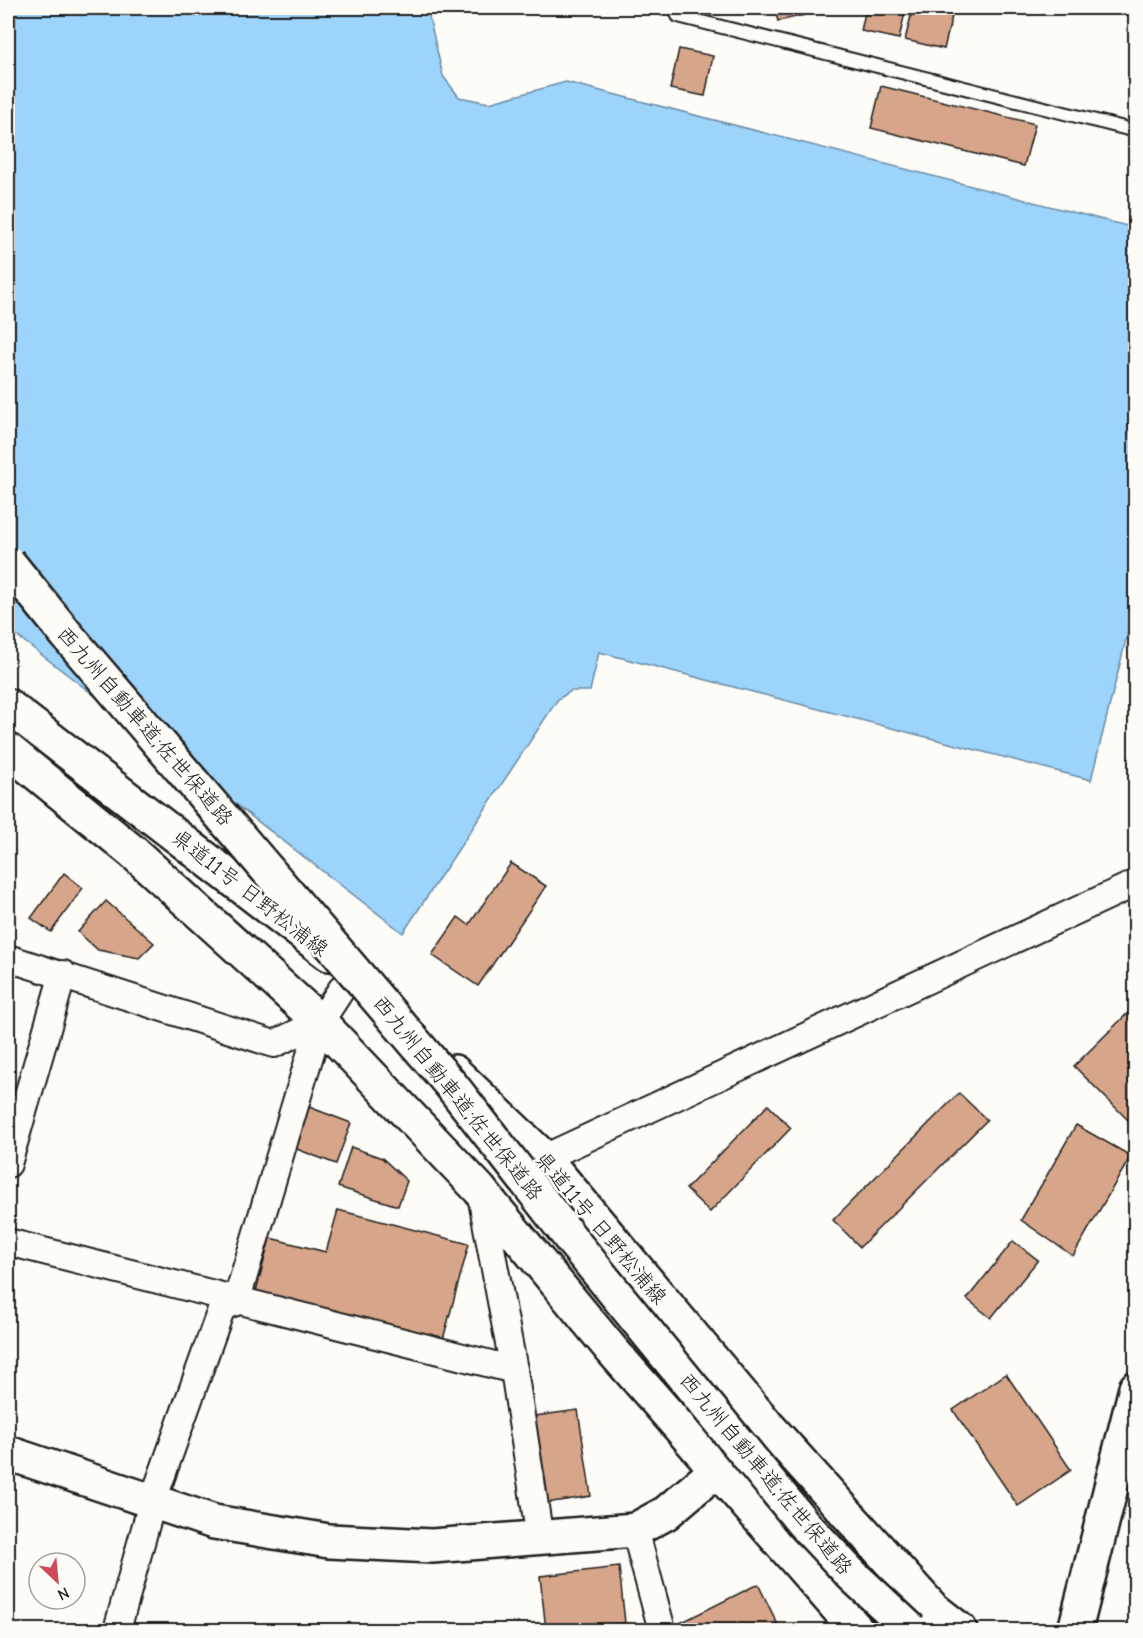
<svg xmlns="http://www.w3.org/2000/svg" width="1143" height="1638" font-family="'Comic Neue','Klee One',sans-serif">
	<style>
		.water { fill: #9cd4fc; stroke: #698aa2; stroke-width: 1.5 }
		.building { fill: #d7a68a; stroke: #1c1c1c; stroke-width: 1.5 }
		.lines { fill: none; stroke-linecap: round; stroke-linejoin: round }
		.lane-casing { stroke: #1c1c1c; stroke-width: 16 }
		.street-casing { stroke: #1c1c1c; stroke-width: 30 }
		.secondary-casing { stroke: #1c1c1c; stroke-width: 38 }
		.primary-casing { stroke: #1c1c1c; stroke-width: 38 }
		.lane { stroke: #fdfcf7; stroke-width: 12 }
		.street { stroke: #fdfcf7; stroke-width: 26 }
		.secondary { stroke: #fdfcf7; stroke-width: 33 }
		.primary { stroke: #fdfcf7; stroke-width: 33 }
		.highway-bridge-casing { stroke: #1c1c1c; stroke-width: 38; stroke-linecap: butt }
		.highway-bridge { stroke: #fdfcf7; stroke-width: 33 }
		.labels { text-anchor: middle; stroke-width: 5; stroke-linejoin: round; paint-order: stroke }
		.street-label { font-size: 21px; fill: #1c1c1c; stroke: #fdfcf7 }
	</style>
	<rect width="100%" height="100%" fill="#fdfcf7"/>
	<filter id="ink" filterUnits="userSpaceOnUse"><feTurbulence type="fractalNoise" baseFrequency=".0167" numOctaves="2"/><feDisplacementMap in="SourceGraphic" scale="12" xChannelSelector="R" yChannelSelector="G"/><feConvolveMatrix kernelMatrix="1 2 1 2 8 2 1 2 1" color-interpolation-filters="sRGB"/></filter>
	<g filter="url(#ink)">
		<polygon class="water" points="8,8 427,8 443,76 459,97 489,103 566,82 1135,228 1135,604 1091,780 599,652 590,691 571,691 558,699 403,933 8,629"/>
		<g class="building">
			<polygon points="717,8 746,8 718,14"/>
			<polygon points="774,8 803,8 805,15 778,21"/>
			<polygon points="866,8 906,8 899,39 861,31"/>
			<polygon points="913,8 933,8 953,12 944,49 905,40"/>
			<polygon points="679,49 713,56 705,96 670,89"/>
			<polygon points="881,86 1035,124 1024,166 871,128"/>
			<polygon points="511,863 546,886 478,986 432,955 458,917 469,925"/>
			<polygon points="64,873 83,888 51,932 31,918"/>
			<polygon points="106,901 154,943 139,958 98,950 78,932"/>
			<polygon points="1136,1005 1136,1128 1074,1066"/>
			<polygon points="959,1093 987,1120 860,1247 833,1220"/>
			<polygon points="768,1105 791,1128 710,1212 686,1189"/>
			<polygon points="309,1107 351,1123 336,1164 294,1148"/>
			<polygon points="1076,1125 1131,1156 1073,1256 1021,1220"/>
			<polygon points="351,1147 382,1158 407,1181 398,1206 338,1187"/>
			<polygon points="338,1210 469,1244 442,1343 255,1295 270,1238 326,1252"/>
			<polygon points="1013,1241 1038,1260 991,1318 967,1299"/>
			<polygon points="1006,1374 1071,1470 1018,1506 953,1410"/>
			<polygon points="578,1410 591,1496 540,1504 528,1417"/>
			<polygon points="619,1567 625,1623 546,1630 540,1576"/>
			<polygon points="758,1584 778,1625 767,1630 676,1630 674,1626"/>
		</g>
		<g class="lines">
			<g class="lane-casing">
				<polyline id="lane" points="675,8 678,16 1136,131"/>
			</g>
			<g class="street-casing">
				<g id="street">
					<polyline points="8,958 274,1044 320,1022 352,973"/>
					<polyline points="544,1158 1136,883"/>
					<polyline points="8,1164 63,974"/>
					<polyline points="480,1190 514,1370 540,1539"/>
					<polyline points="8,1242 514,1370"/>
					<polyline points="635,1530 662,1630"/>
					<polyline points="117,1630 152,1503 222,1307 236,1302 320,1022"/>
				</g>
			</g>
			<g class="secondary-casing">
				<g id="secondary">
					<polyline points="8,1453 214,1522 329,1541 432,1546 635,1530 666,1513 739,1451"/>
					<polyline points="1075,1630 1136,1388"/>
				</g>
			</g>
			<g class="primary-casing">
				<g id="primary">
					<polyline points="8,706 329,954"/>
					<polyline points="8,750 133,852 320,1022 479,1189 611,1349 857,1630"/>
					<polyline points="454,1072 544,1158 767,1425 932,1608 960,1630"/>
				</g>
			</g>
			<use href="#lane" class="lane"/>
			<use href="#street" class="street"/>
			<use href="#secondary" class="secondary"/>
			<use href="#primary" class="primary"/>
			<g class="highway-bridge-casing">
				<polyline id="highway-bridge" points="8,562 66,634 452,1086 575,1244 803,1523 852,1575 911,1630"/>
			</g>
			<use href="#highway-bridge" class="highway-bridge"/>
		</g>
	</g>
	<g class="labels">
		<g class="street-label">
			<text transform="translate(145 726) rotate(49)" y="7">西九州自動車道;佐世保道路</text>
			<text transform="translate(250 893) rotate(38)" y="7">県道11号 日野松浦線</text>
			<text transform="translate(458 1098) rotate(51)" y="7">西九州自動車道;佐世保道路</text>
			<text transform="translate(601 1228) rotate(50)" y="7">県道11号 日野松浦線</text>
			<text transform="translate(766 1474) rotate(50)" y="7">西九州自動車道;佐世保道路</text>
		</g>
	</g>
	<rect width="1143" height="1638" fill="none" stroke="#fdfcf7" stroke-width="30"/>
	<rect x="15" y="15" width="1113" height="1608" fill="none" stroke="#1c1c1c" stroke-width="2" filter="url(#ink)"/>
	<g transform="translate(57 1581) rotate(154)"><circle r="28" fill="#fdfcf7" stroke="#a3a29f" stroke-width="1.5"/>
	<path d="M0-4.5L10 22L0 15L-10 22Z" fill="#d1495b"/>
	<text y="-9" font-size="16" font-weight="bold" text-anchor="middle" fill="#1c1c1c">N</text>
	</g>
</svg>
